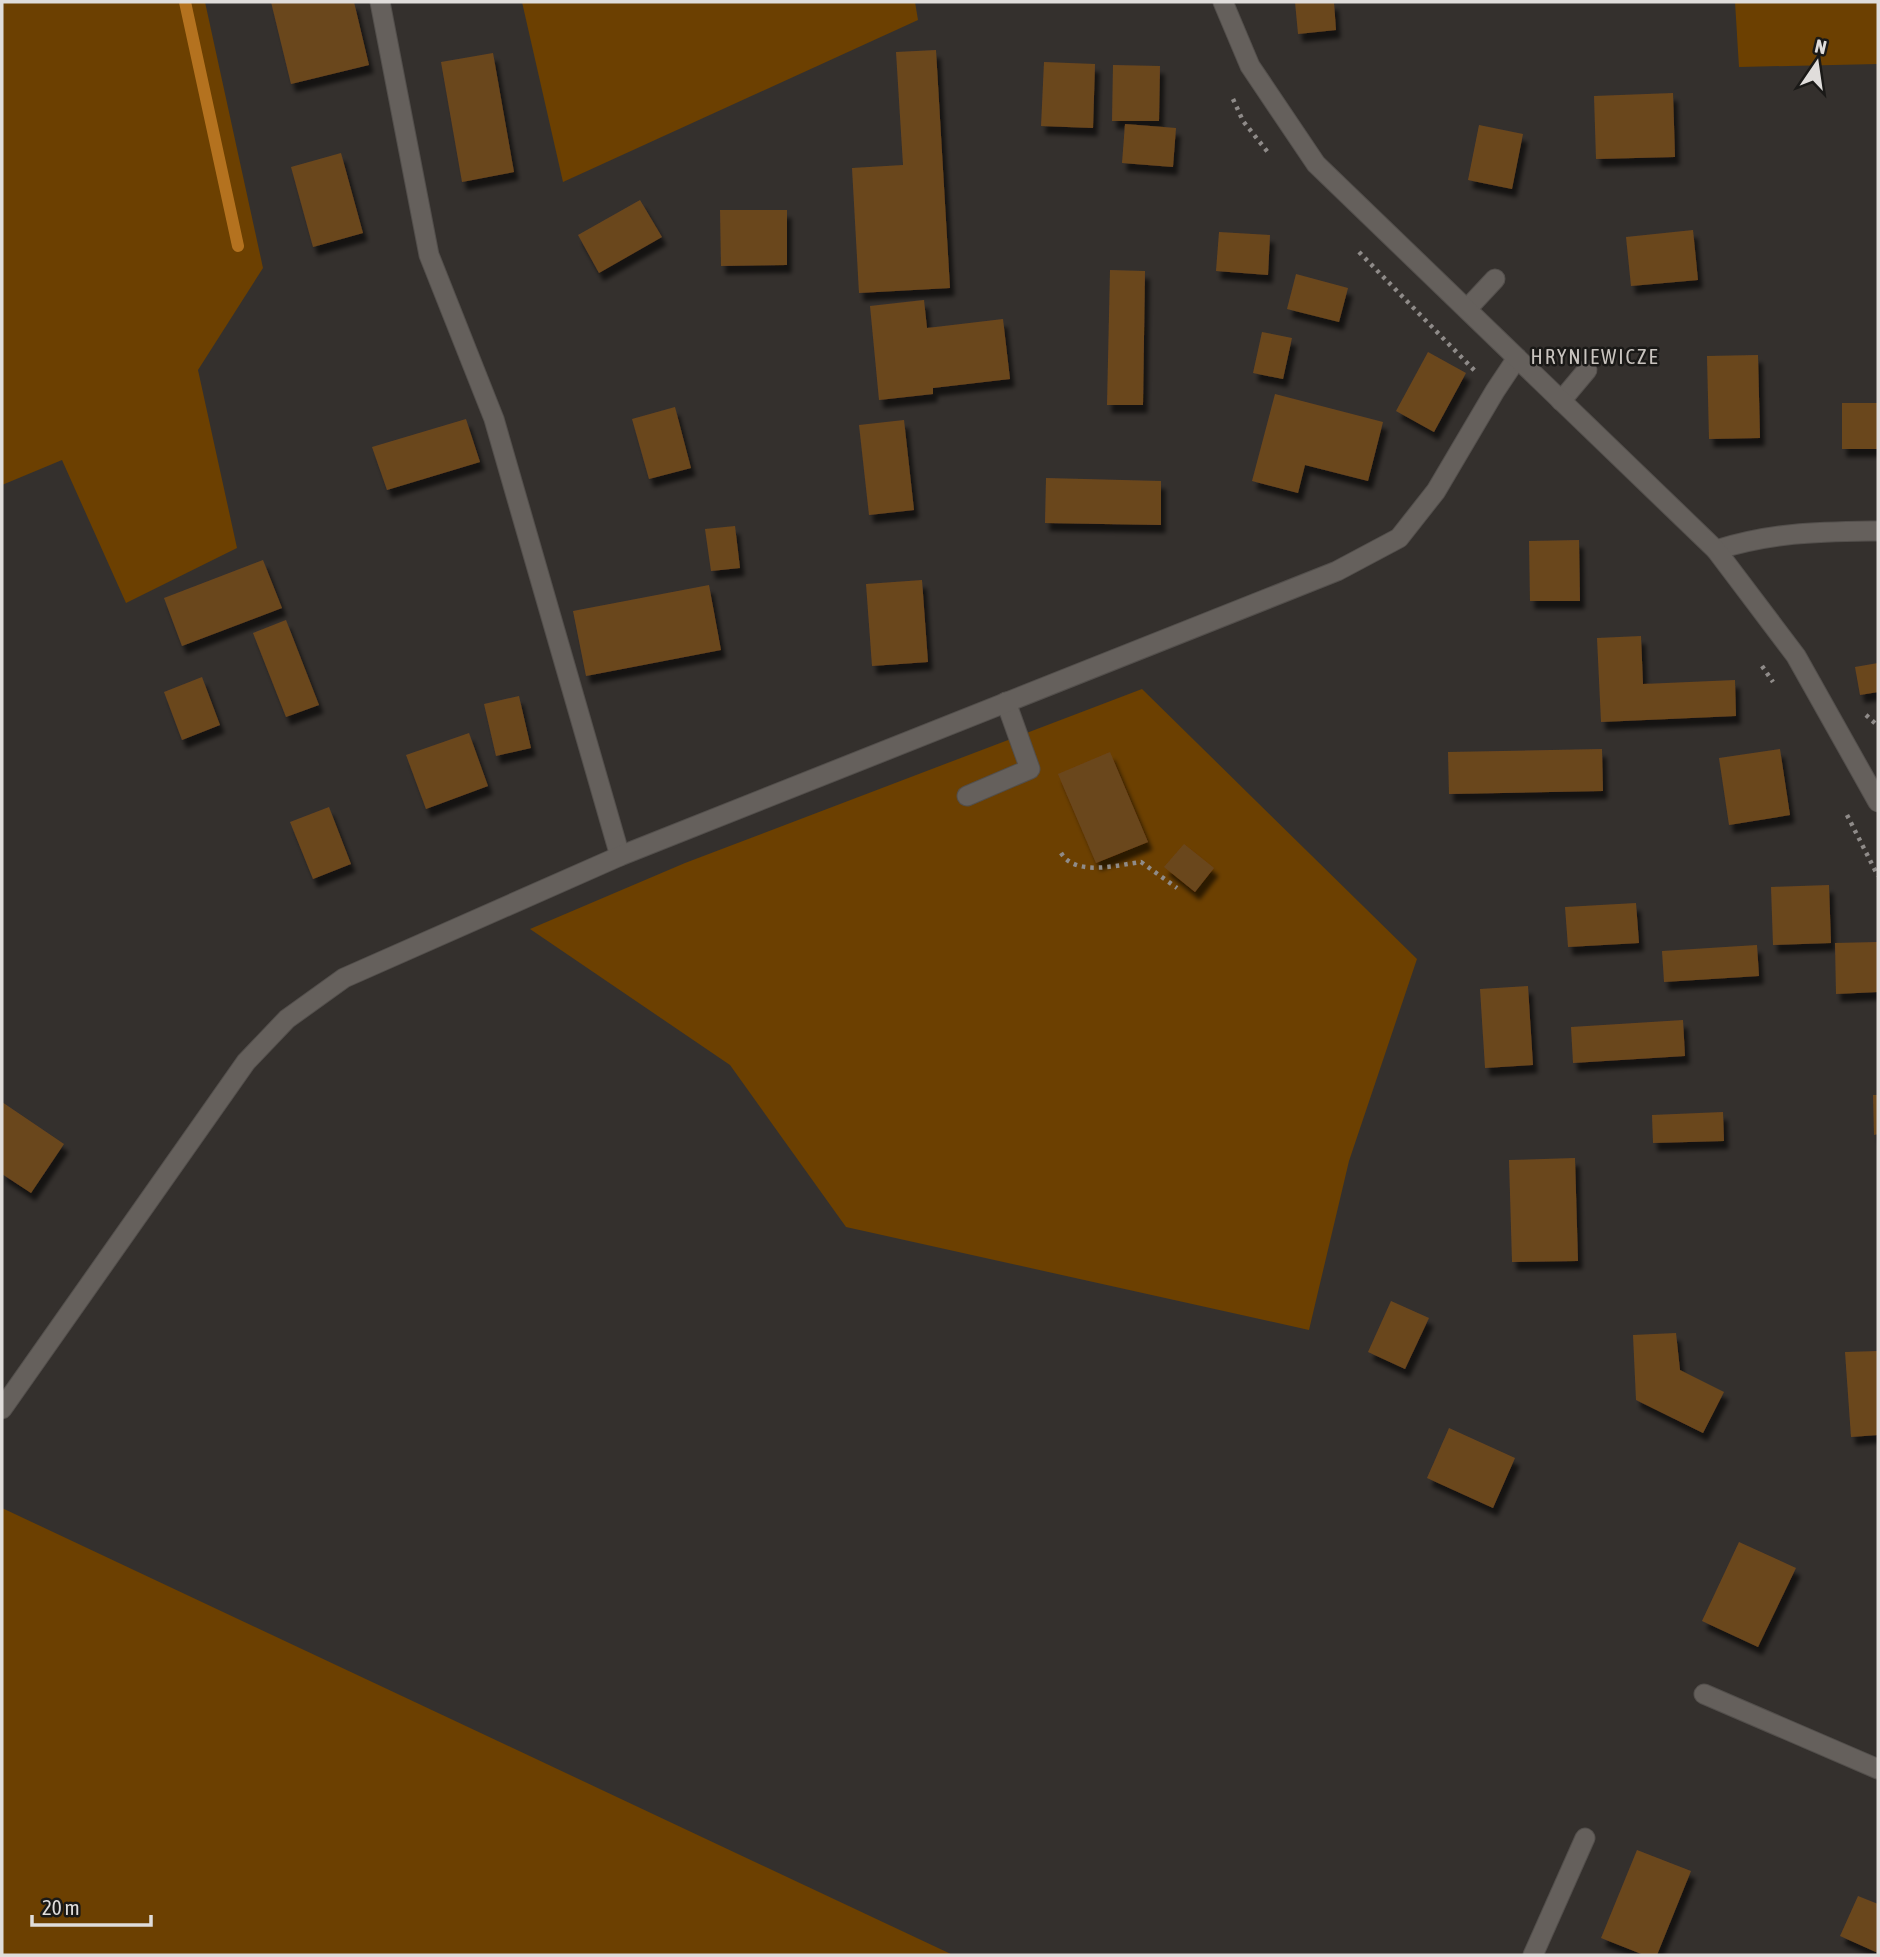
<svg xmlns="http://www.w3.org/2000/svg" width="1880" height="1957" font-family="'Asap Condensed',sans-serif">
	<style>
		.green { fill: #6c4001 }
		.lines { fill: none; stroke-linecap: round; stroke-linejoin: round }
		.stream { stroke: #b4721f; stroke-width: 12 }
		.building { fill: #6b461e; filter: url(#shadow) }
		.service-casing { stroke: #534f4c; stroke-width: 21 }
		.minor-casing { stroke: #534f4c; stroke-width: 21 }
		.tertiary-casing { stroke: #534f4c; stroke-width: 21 }
		.path { stroke: #8f8b89; stroke-width: 4.5; stroke-dasharray: 3.5 5; stroke-linecap: butt }
		.service { stroke: #65605c; stroke-width: 19 }
		.minor { stroke: #65605c; stroke-width: 19 }
		.tertiary { stroke: #65605c; stroke-width: 19 }
		.labels { text-anchor: middle; stroke-width: 5; stroke-linejoin: round; paint-order: stroke }
		.quarter-label { font-size: 21px; letter-spacing: 2px; fill: #c9c4bf; stroke: #1a1917 }
	</style>
	<defs>
		<filter id="shadow"><feDropShadow dx="4.5" dy="8" stdDeviation="2" flood-color="#0009"/></filter>
	</defs>
	<rect width="100%" height="100%" fill="#34302d"/>
	<g class="green">
		<polygon points="2,2 205,2 263,268 198,370 237,548 126,603 62,460 2,485"/>
		<polygon points="522,2 915,2 918,20 563,182"/>
		<polygon points="1735,2 1878,2 1878,64 1739,67"/>
		<polygon points="1142,689 1417,959 1349,1161 1309,1330 846,1227 730,1065 530,929 685,863"/>
		<polygon points="2,1508 953,1955 2,1955"/>
	</g>
	<g class="lines">
		<polyline class="stream" points="185,2 238,246"/>
	</g>
	<g class="building">
		<polygon points="271,2 354,2 369,65 291,84"/>
		<polygon points="1295,2 1334,2 1336,30 1298,34"/>
		<polygon points="936,50 950,288 859,293 852,168 903,165 896,52"/>
		<polygon points="493,53 514,172 462,182 441,62"/>
		<polygon points="1044,62 1095,64 1093,128 1041,126"/>
		<polygon points="1113,65 1160,66 1159,121 1112,121"/>
		<polygon points="1673,93 1675,157 1596,159 1594,96"/>
		<polygon points="1125,124 1176,128 1173,167 1122,163"/>
		<polygon points="1479,125 1523,134 1512,189 1468,180"/>
		<polygon points="341,153 363,233 313,247 291,167"/>
		<polygon points="640,200 662,237 599,273 578,235"/>
		<polygon points="720,210 787,210 787,265 721,266"/>
		<polygon points="1693,230 1698,280 1631,286 1626,237"/>
		<polygon points="1219,232 1270,235 1268,275 1216,271"/>
		<polygon points="1110,270 1145,271 1143,405 1107,405"/>
		<polygon points="1296,274 1348,288 1339,322 1287,309"/>
		<polygon points="924,300 927,328 1003,319 1010,379 933,388 933,394 879,400 870,306"/>
		<polygon points="1262,332 1292,338 1283,379 1253,373"/>
		<polygon points="1428,352 1466,373 1434,432 1396,411"/>
		<polygon points="1758,355 1760,438 1709,439 1707,356"/>
		<polygon points="1275,394 1383,422 1368,481 1305,465 1298,493 1252,481"/>
		<rect x="1842" y="403" width="36" height="46"/>
		<polygon points="675,407 691,468 649,479 632,419"/>
		<polygon points="466,419 480,462 387,490 372,447"/>
		<polygon points="904,420 914,510 869,515 859,425"/>
		<polygon points="1046,478 1161,481 1161,525 1045,523"/>
		<polygon points="735,526 740,568 711,571 705,529"/>
		<polygon points="1579,540 1580,601 1530,601 1529,541"/>
		<polygon points="263,560 282,608 182,646 164,598"/>
		<polygon points="922,580 928,662 872,666 866,584"/>
		<polygon points="709,585 721,650 586,676 573,611"/>
		<polygon points="286,620 319,705 286,717 253,633"/>
		<polygon points="1641,636 1643,684 1735,680 1736,716 1601,722 1597,638"/>
		<polygon points="1878,663 1878,692 1860,695 1855,667"/>
		<polygon points="202,677 220,725 182,740 164,692"/>
		<polygon points="519,696 531,748 496,756 484,704"/>
		<polygon points="469,733 488,786 426,809 406,755"/>
		<polygon points="1602,749 1603,791 1449,794 1448,752"/>
		<polygon points="1780,749 1790,815 1729,825 1719,758"/>
		<polygon points="1110,752 1148,842 1096,863 1058,774"/>
		<polygon points="329,807 351,864 313,879 290,822"/>
		<polygon points="1184,844 1214,868 1195,892 1164,867"/>
		<polygon points="1829,885 1831,943 1773,945 1771,887"/>
		<polygon points="1636,903 1639,943 1568,947 1565,907"/>
		<polygon points="1878,942 1878,992 1836,994 1835,943"/>
		<polygon points="1757,945 1759,976 1664,982 1662,951"/>
		<polygon points="1528,986 1533,1065 1485,1068 1480,989"/>
		<polygon points="1683,1020 1685,1056 1573,1063 1571,1027"/>
		<polygon points="1873,1095 1878,1095 1878,1134 1874,1135"/>
		<polygon points="2,1102 64,1144 31,1193 2,1174"/>
		<polygon points="1723,1112 1724,1141 1653,1143 1652,1115"/>
		<polygon points="1575,1158 1578,1261 1512,1262 1509,1160"/>
		<polygon points="1391,1301 1429,1318 1405,1369 1368,1352"/>
		<polygon points="1676,1333 1680,1370 1724,1392 1703,1433 1636,1400 1633,1335"/>
		<polygon points="1878,1351 1878,1435 1851,1437 1845,1352"/>
		<polygon points="1449,1428 1515,1458 1493,1508 1427,1478"/>
		<polygon points="1739,1542 1796,1568 1758,1647 1702,1621"/>
		<polygon points="1637,1850 1691,1871 1657,1955 1644,1955 1601,1938"/>
		<polygon points="1858,1896 1878,1904 1878,1953 1840,1936"/>
	</g>
	<g class="lines">
		<g class="service-casing">
			<g id="service">
				<polyline points="1467,309 1495,279"/>
				<polyline points="1561,401 1587,370"/>
				<polyline points="967,796 1030,769 1006,702"/>
				<polyline points="1704,1694 1878,1769"/>
				<polyline points="1533,1955 1585,1838"/>
			</g>
		</g>
		<g class="minor-casing">
			<g id="minor">
				<polyline points="380,2 429,255 494,419 620,856"/>
				<path d="M1716 550C1774 532 1818 532 1878 531"/>
				<polyline points="2,1409 246,1062 287,1019 344,978 620,856 1337,571 1399,538 1436,491 1495,391 1517,358"/>
			</g>
		</g>
		<g class="tertiary-casing">
			<polyline id="tertiary" points="1223,2 1250,66 1316,164 1716,550 1796,656 1878,802"/>
		</g>
		<g class="path">
			<polyline points="1233,99 1243,121 1270,155"/>
			<polyline points="1359,252 1475,371"/>
			<polyline points="1762,666 1773,682"/>
			<polyline points="1866,715 1878,726"/>
			<polyline points="1847,815 1878,876"/>
			<path d="M1061 853C1076 877 1117 865 1141 862L1177 888"/>
		</g>
		<use href="#service" class="service"/>
		<use href="#minor" class="minor"/>
		<use href="#tertiary" class="tertiary"/>
	</g>
	<g class="labels">
		<g class="quarter-label">
			<text x="1595" y="364">HRYNIEWICZE</text>
		</g>
	</g>
	<rect width="1880" height="1957" fill="none" stroke="#e0dddb" stroke-width="7"/>
	<g transform="translate(1817 63) rotate(13)" stroke="#1a1917" stroke-width="5" paint-order="stroke">
	<path d="M0-5L12 26L0 18L-12 26Z" fill="#e0dddb"/>
	<text y="-10" font-size="19" font-weight="bold" text-anchor="middle" fill="#e0dddb">N</text>
	</g>
	<path d="M32 1915v10h119v-10" fill="none" stroke="#e0dddb" stroke-width="3.5"/>
	<text x="42" y="1915" font-size="21" fill="#e0dddb" stroke="#1a1917" stroke-width="5" paint-order="stroke">20 m</text>
</svg>
